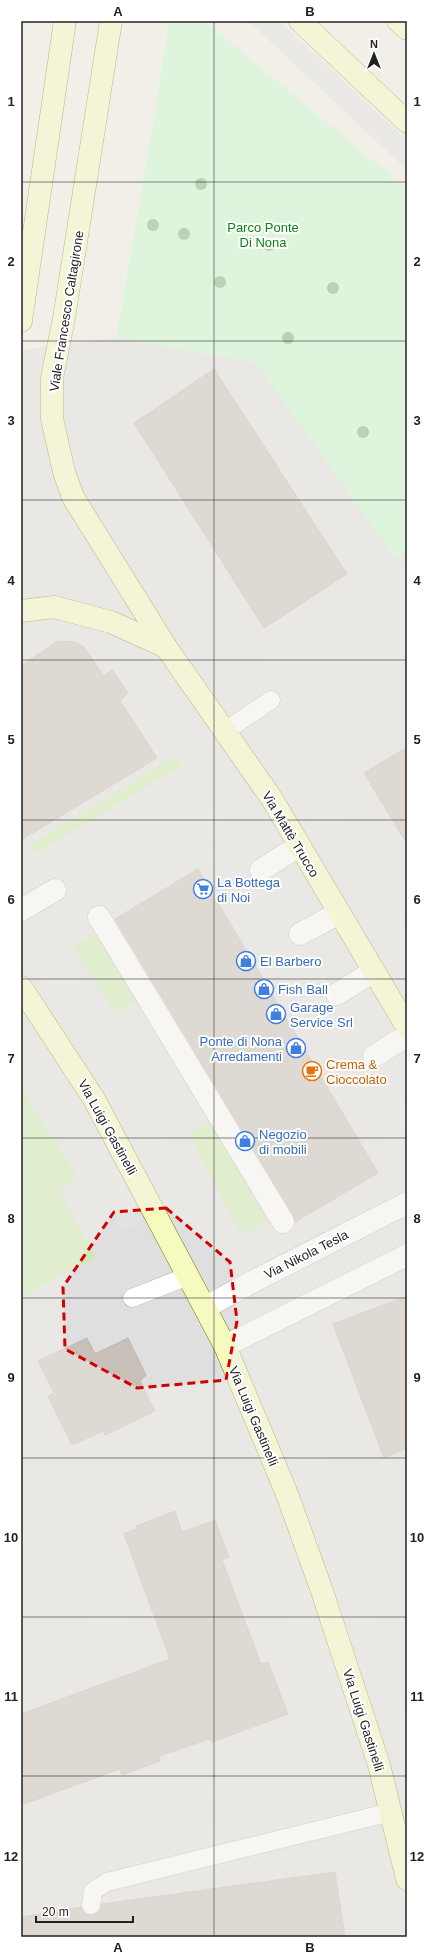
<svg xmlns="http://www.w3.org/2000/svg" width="428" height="1958" font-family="Arial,sans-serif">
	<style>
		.residential { fill: #e0dfdf }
		.grass { fill: #cdebb0 }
		.park { fill: #c8facc }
		.parking { fill: #e2e2e2 }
		.building { fill: #c7bfb8; stroke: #c4b6ab }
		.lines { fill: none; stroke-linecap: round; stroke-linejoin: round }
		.lane-casing { stroke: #a9a9a9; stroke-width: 19 }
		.street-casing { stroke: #a9a9a9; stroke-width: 23 }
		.secondary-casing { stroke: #707d05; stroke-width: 23 }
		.lane { stroke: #fff; stroke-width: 18 }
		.street { stroke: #fff; stroke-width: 22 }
		.secondary { stroke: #f7fabf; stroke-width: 22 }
		.tree { fill: #74b475 }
		.marked { fill: none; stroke: #d40000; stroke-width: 3; stroke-dasharray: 8 5; stroke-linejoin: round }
		.grid { fill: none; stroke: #222; stroke-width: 1; stroke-opacity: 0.55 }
		.labels { text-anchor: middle; stroke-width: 4; stroke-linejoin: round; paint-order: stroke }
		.park-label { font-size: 13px; fill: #0c8416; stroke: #fff }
		.street-label { font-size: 13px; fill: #222; stroke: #fff }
		.shop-label { font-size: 13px; fill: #366cbe; stroke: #fff; text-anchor: start }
		.food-label { font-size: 13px; fill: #c56008; stroke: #fff; text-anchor: start }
		.neatline { fill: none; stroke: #222; stroke-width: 1.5 }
		.grid-label { font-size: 13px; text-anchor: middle; font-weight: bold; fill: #222 }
	</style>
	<rect width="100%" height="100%" fill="#f2efe9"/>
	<polygon class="residential" points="116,338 255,362 395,558 407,551 407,1937 21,1937 21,350"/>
	<g class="grass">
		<polygon points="175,756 182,766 36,854 30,845"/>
		<polygon points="97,932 138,1000 116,1014 72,947"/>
		<polygon points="21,1087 79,1179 59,1190 95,1257 21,1297"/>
		<polygon points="209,1121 268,1221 241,1235 189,1134"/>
	</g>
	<polygon class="park" points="169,21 205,21 407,189 407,551 395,558 255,362 116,338 155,112"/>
	<g class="parking">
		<polygon points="248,21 279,21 407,140 407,170"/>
		<polygon points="407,563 407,655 300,724 303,715 266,659"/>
		<polygon points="182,766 225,829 74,918 55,890 36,854"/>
		<polygon points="315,776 381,879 407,924 407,970 296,788"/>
		<polygon points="239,834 407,1108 407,1130 386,1143 208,853"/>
		<polygon points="68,972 206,1207 179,1207 42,975"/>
		<polygon points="42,1045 144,1220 123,1232 21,1062 21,1057"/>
		<polygon points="304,1412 324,1462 300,1472 280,1422"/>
		<polygon points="340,1509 407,1712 407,1763 403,1765 321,1516"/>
		<polygon points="291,1534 356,1732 332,1738 269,1540"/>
		<polygon points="88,1536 132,1648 105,1658 61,1547"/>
		<polygon points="249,1774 253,1786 21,1851 21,1837"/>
		<polygon points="319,1798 325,1821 164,1861 158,1838"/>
	</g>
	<g class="building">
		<polygon points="214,369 347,574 264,628 134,423"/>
		<polygon points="58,641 75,642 84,647 104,676 112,670 128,693 120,701 157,758 21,840 21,666"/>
		<polygon points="407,747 407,844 364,773"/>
		<polygon points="198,869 378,1173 295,1222 294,1216 115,919"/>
		<polygon points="407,1296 407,1448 384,1458 333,1324"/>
		<polygon points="87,1338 95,1354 128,1338 146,1375 140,1381 155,1411 105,1435 103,1431 72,1445 48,1396 54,1393 38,1361"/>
		<polygon points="175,1511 182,1532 215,1520 229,1557 222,1560 261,1664 268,1662 288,1714 212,1742 209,1739 159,1756 160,1761 122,1775 120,1769 21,1805 21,1714 170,1659 124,1534 136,1529 136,1526"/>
		<polygon points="335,1872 345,1937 21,1937 21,1917 81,1907 85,1913 95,1915 99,1911 102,1904"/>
	</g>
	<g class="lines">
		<g class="lane-casing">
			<g id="lane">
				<polyline points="224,732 271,700"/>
				<polyline points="132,1298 188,1276"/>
				<polyline points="91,1905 93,1891 107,1882 391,1812"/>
			</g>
		</g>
		<g class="street-casing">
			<g id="street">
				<polyline points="261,870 299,846"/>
				<polyline points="21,910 55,890"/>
				<polyline points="99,917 283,1222"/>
				<polyline points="300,934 339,913"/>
				<polyline points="337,994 374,971"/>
				<polyline points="374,1056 407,1036"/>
				<polyline points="206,1307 252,1282 407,1203"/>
				<polyline points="225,1346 407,1255"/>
			</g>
		</g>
		<g class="secondary-casing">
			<g id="secondary">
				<polyline points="111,21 64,318 52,378 52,419 64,472 73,497 99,539 166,647 272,799 407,1027"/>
				<polyline points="300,21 407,122"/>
				<polyline points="398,21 407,29"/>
				<polyline points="21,321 65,21"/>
				<polyline points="21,611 54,607 111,622 166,647"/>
				<polyline points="21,987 94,1099 225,1346 287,1494 322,1591 379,1765 407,1879"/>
			</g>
		</g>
		<use href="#lane" class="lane"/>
		<use href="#street" class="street"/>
		<use href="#secondary" class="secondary"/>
	</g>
	<g class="tree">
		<circle cx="201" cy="184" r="6"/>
		<circle cx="153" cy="225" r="6"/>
		<circle cx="184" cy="234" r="6"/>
		<circle cx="269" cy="245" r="6"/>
		<circle cx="220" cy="282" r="6"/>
		<circle cx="333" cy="288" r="6"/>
		<circle cx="288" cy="338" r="6"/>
		<circle cx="363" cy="432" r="6"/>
	</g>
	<path d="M0 0H428V1958H0ZM166 1208 230 1262 237 1321 226 1380 137 1388 65 1349 63 1287 114 1212Z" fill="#f2efe9" fill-opacity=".55" fill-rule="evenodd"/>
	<path class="marked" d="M166 1208 230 1262 237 1321 226 1380 137 1388 65 1349 63 1287 114 1212Z"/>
	<path class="grid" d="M214 21V1937M21 182H407M21 341H407M21 500H407M21 660H407M21 820H407M21 979H407M21 1138H407M21 1298H407M21 1458H407M21 1617H407M21 1776H407"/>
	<defs>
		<g id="supermarket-ring" transform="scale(1)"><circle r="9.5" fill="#fff" stroke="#3f7fe0" stroke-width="1.5"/><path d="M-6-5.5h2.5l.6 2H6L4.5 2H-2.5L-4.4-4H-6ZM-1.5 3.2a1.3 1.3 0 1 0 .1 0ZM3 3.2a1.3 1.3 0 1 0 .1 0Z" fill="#3f7fe0"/></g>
		<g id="shop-ring" transform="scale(1)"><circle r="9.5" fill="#fff" stroke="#3f7fe0" stroke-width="1.5"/><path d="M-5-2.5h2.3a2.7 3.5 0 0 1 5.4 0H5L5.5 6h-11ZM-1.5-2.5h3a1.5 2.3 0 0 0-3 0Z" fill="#3f7fe0"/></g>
		<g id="cafe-ring" transform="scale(1)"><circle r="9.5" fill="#fff" stroke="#e8710a" stroke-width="1.5"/><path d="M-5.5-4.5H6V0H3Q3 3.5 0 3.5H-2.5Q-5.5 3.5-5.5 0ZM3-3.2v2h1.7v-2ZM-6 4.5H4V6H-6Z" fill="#e8710a"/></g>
	</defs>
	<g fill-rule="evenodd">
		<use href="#supermarket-ring" x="203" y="889"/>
		<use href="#shop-ring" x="246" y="961"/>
		<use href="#shop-ring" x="264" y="989"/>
		<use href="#shop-ring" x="276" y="1014"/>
		<use href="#shop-ring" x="296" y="1048"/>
		<use href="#cafe-ring" x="312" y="1071"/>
		<use href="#shop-ring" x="245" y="1141"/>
	</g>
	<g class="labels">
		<g class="park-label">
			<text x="263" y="232">Parco Ponte<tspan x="263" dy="15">Di Nona</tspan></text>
		</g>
		<g class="street-label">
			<text transform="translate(66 311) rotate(-81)" y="5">Viale Francesco Caltagirone</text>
			<text transform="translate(291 834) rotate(59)" y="5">Via Mattè Trucco</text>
			<text transform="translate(108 1127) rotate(61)" y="5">Via Luigi Gastinelli</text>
			<text transform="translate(306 1254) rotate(-27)" y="5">Via Nikola Tesla</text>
			<text transform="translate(254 1416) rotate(67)" y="5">Via Luigi Gastinelli</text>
			<text transform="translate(364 1720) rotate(72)" y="5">Via Luigi Gastinelli</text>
		</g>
		<g class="shop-label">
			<text x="217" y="887">La Bottega<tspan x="217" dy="15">di Noi</tspan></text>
			<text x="260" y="966">El Barbero</text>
			<text x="278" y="994">Fish Ball</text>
			<text x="290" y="1012">Garage<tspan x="290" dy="15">Service Srl</tspan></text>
			<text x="282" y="1046" text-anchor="end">Ponte di Nona<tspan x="282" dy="15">Arredamenti</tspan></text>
			<text x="259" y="1139">Negozio<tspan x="259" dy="15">di mobili</tspan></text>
		</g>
		<g class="food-label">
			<text x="326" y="1069">Crema &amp;<tspan x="326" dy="15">Cioccolato</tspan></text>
		</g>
	</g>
	<rect width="428" height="1958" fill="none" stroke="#ffffff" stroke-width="44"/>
	<g transform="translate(374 54)" stroke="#ffffff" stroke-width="3" paint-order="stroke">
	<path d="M0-3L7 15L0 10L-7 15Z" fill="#222222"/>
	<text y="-6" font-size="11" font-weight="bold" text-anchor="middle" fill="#222222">N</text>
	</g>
	<path d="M36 1916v6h97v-6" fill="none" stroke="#222222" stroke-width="2"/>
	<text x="42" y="1916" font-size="12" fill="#222222" stroke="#ffffff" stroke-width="3" paint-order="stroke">20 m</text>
	<rect x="22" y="22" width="384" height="1914" class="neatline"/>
	<g class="grid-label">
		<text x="118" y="16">A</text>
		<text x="310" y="16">B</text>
		<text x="11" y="106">1</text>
		<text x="417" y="106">1</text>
		<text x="11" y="266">2</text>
		<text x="417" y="266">2</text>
		<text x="11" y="425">3</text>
		<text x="417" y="425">3</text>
		<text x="11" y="585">4</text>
		<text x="417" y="585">4</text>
		<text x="11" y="744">5</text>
		<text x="417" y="744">5</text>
		<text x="11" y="904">6</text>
		<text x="417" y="904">6</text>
		<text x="11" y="1063">7</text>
		<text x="417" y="1063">7</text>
		<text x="11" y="1223">8</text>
		<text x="417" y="1223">8</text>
		<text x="11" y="1382">9</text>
		<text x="417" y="1382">9</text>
		<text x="11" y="1542">10</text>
		<text x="417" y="1542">10</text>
		<text x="11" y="1701">11</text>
		<text x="417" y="1701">11</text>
		<text x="11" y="1861">12</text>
		<text x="417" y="1861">12</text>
		<text x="118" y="1952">A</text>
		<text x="310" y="1952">B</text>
	</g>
</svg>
